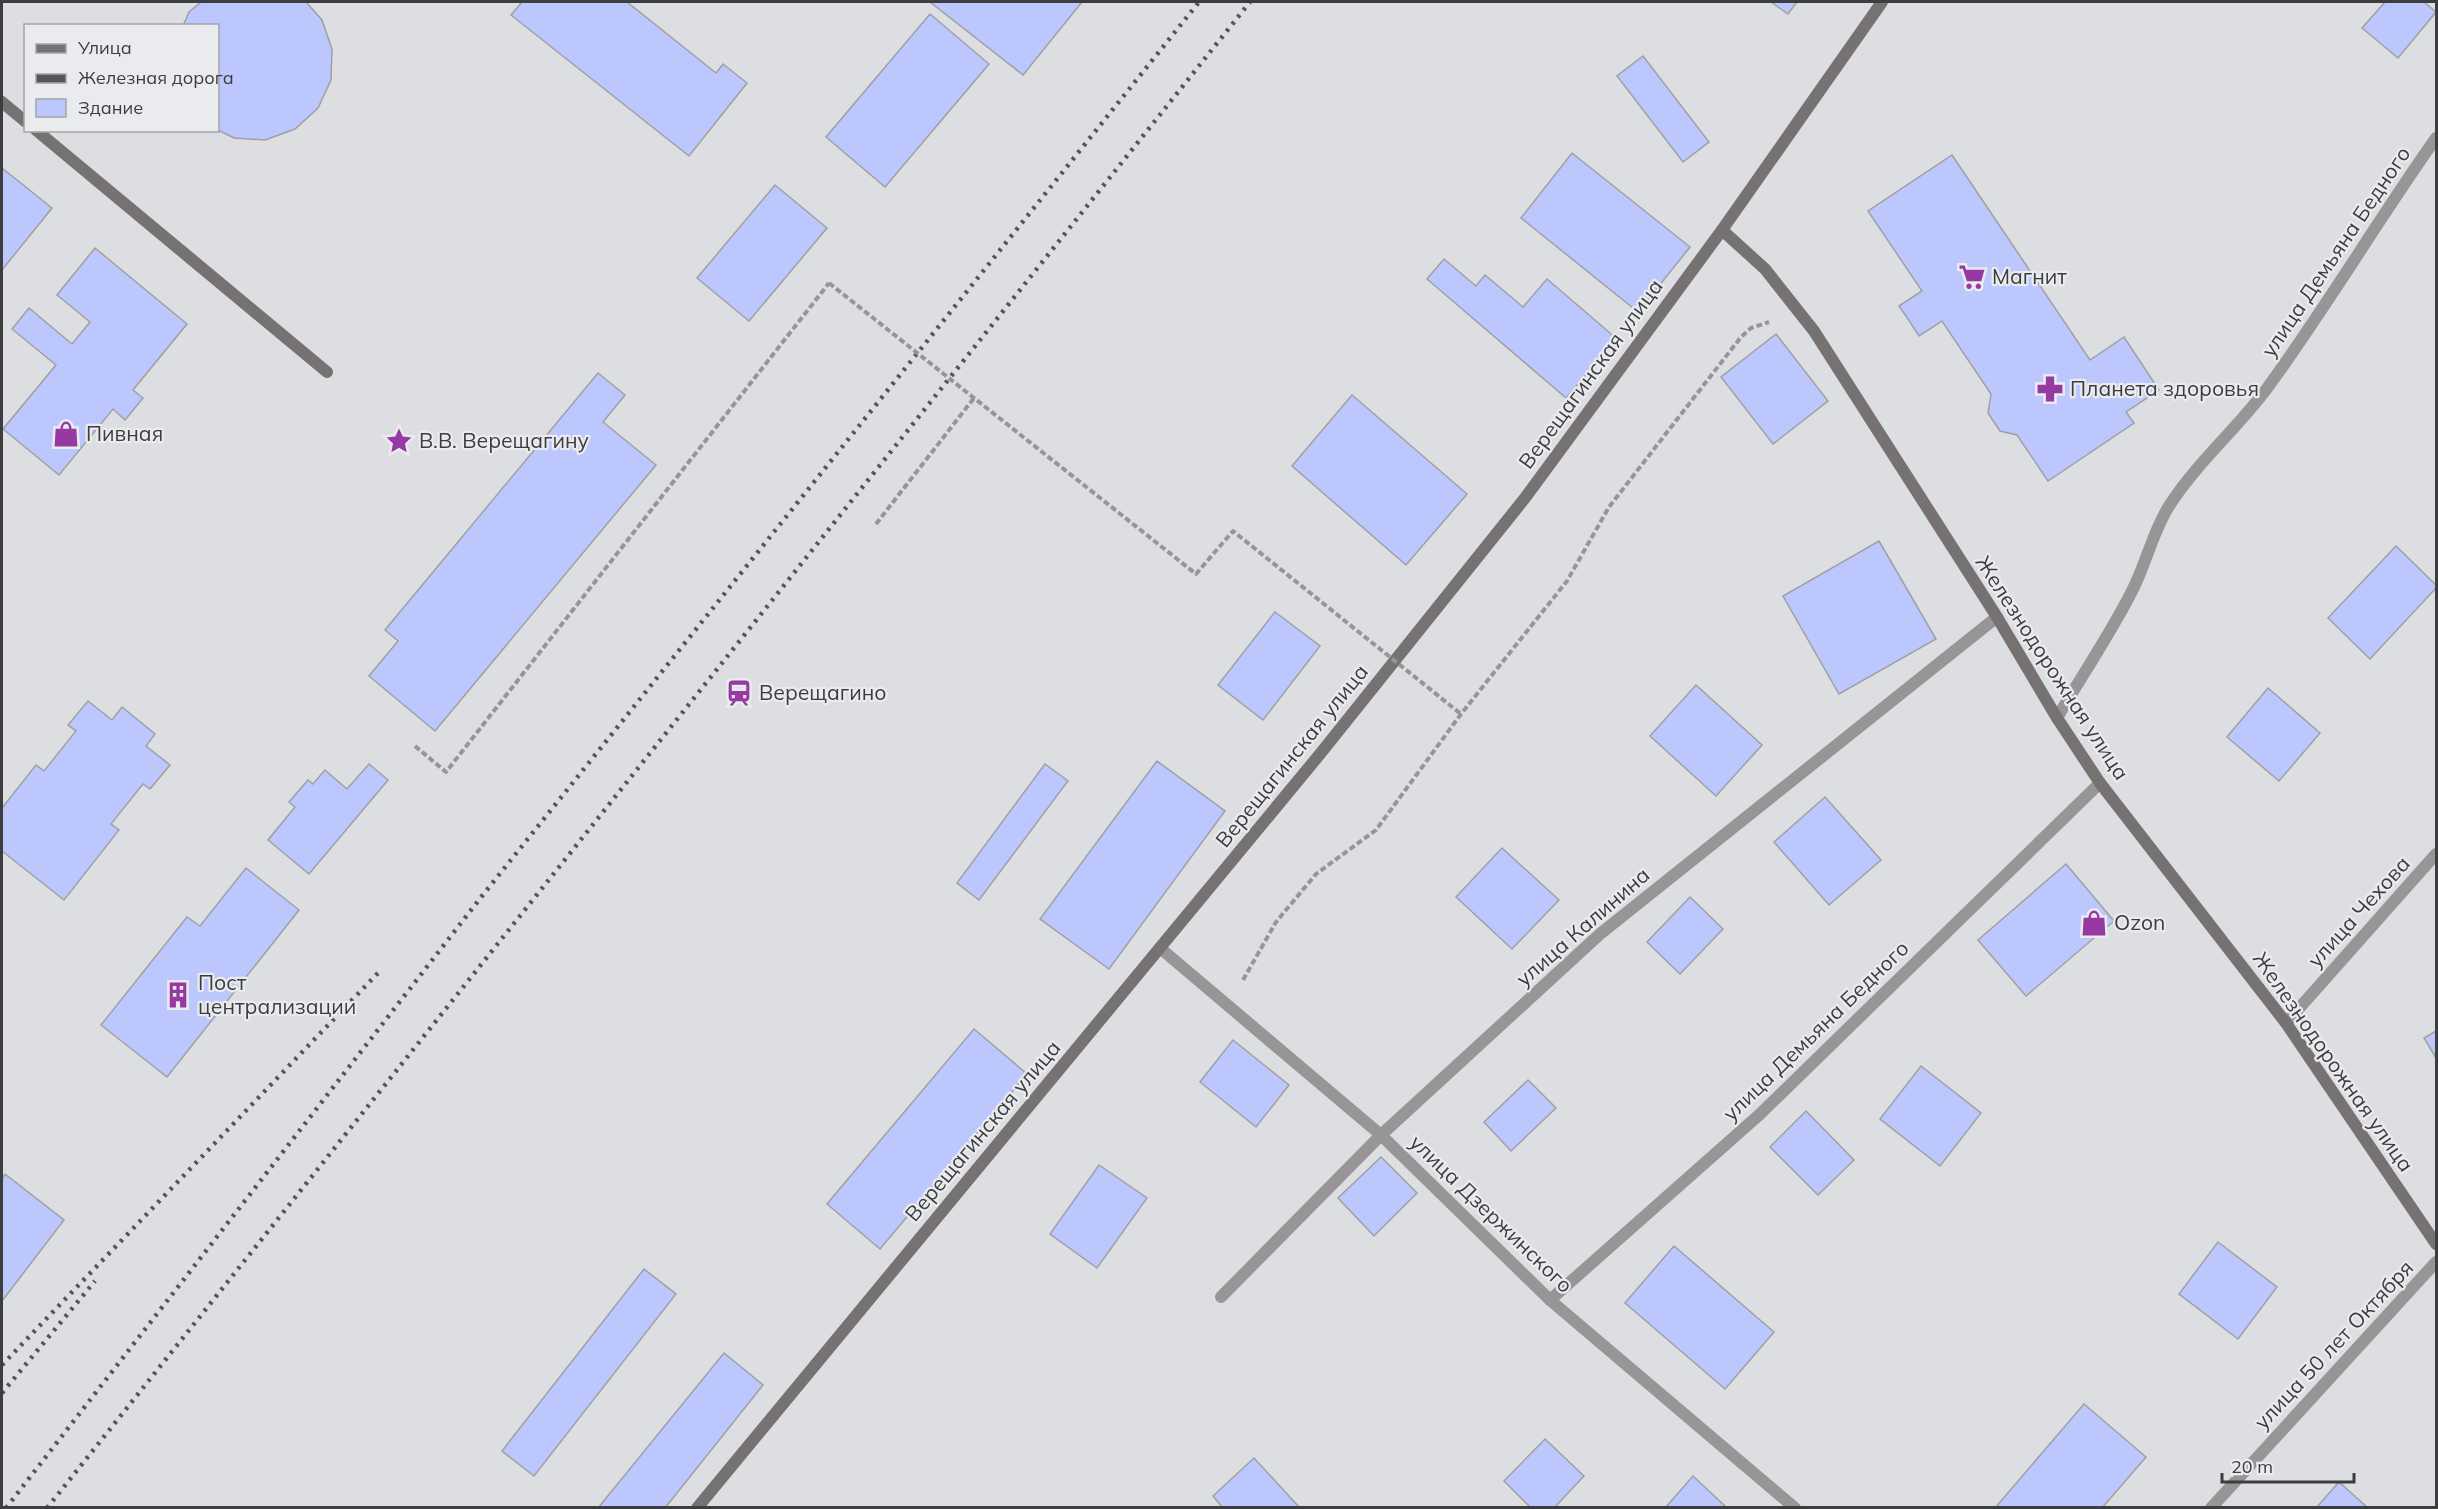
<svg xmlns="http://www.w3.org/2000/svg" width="2438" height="1509" font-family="Mulish,sans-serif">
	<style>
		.building { fill: #bcc7fe; stroke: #9fa0a4; stroke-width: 1.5 }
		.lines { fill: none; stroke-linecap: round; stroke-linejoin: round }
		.path { stroke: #959699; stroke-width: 4; stroke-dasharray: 6 3; stroke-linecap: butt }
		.street { stroke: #979595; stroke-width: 12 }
		.secondary { stroke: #767272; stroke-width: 12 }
		.rail { stroke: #545558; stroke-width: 4.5; stroke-dasharray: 3 6; stroke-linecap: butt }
		.path-bridge { stroke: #959699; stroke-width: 4; stroke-dasharray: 6 3; stroke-linecap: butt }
		.labels { text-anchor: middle; stroke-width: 4.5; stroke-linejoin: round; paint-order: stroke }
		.street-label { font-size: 21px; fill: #3c3d3f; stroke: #eaebef }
		.poi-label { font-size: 21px; fill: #3c3d3f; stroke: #eaebef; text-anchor: start }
	</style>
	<rect width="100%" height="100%" fill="#dddee2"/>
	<g class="building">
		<polygon points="201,2 306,2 322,20 332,49 331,80 318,108 295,129 265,140 234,138 218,130 218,26 183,26 189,12"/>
		<polygon points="522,2 627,2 716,73 723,64 747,83 689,156 511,15"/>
		<polygon points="930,2 1082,2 1023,75"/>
		<polygon points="1771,2 1797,2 1788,14"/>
		<polygon points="2385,2 2424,2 2436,12 2398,58 2362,28"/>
		<polygon points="930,14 989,64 885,187 826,137"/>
		<polygon points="1643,56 1709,142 1683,162 1617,76"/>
		<polygon points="1572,153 1690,247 1638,312 1521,218"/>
		<polygon points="1952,155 2090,360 2124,337 2159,390 2126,412 2134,423 2048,481 2017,435 2000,431 1988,413 1991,394 1942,321 1919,336 1910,322 1899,306 1922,291 1868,211"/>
		<polygon points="2,168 52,208 2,270"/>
		<polygon points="775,185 827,228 749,321 697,278"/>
		<polygon points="95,248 187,324 133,390 143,398 125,420 113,409 59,475 3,429 56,365 12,329 29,308 72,344 90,322 57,295"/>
		<polygon points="1444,259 1476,286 1485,275 1523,307 1547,279 1617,339 1566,398 1427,279"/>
		<polygon points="1776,334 1828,401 1773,444 1721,377"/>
		<polygon points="598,373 625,395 603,422 656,465 435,731 369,676 398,641 385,630"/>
		<polygon points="1352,395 1467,494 1406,565 1292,466"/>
		<polygon points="1879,541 1936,639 1839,694 1783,596"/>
		<polygon points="2396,546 2436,585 2436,588 2370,659 2328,618"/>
		<polygon points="1275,612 1320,646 1263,720 1218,685"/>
		<polygon points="1696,685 1762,745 1716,796 1650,736"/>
		<polygon points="2268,688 2320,733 2279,781 2227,737"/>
		<polygon points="88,701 112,720 122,707 155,734 146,746 170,765 150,789 143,784 111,824 119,830 64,900 2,851 2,808 36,765 44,771 76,731 68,725"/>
		<polygon points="1157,761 1225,811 1109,969 1040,919"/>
		<polygon points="369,764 388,780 309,874 268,840 295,807 289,802 308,780 313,784 325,770 347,789"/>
		<polygon points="1045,764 1068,781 979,900 957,883"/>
		<polygon points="1825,797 1881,860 1829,905 1774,842"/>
		<polygon points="1502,848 1559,900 1512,949 1456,897"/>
		<polygon points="2066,864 2114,921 2026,996 1978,940"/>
		<polygon points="246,868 299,910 167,1077 101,1025 187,917 200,926"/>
		<polygon points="1690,897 1723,929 1680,974 1647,942"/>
		<polygon points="974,1029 1027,1074 880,1249 827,1204"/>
		<polygon points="2436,1031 2436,1058 2424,1038"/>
		<polygon points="1233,1040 1289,1085 1256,1127 1200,1082"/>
		<polygon points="1921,1066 1981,1113 1940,1166 1880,1119"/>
		<polygon points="1528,1080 1556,1108 1511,1151 1484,1122"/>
		<polygon points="1806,1111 1854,1160 1818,1195 1770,1147"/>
		<polygon points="1381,1157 1417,1193 1374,1236 1338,1198"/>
		<polygon points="1099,1165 1147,1198 1097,1268 1050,1234"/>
		<polygon points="5,1174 64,1220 2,1301 2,1179"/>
		<polygon points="2218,1242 2277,1287 2238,1339 2179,1294"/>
		<polygon points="1674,1246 1774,1332 1725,1389 1625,1303"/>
		<polygon points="644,1269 676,1294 534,1476 502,1451"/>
		<polygon points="724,1353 763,1385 665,1508 598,1508"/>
		<polygon points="2084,1404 2146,1457 2102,1508 1995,1508"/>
		<polygon points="1545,1439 1584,1476 1554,1508 1531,1508 1504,1481"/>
		<polygon points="1254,1458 1300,1508 1223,1508 1213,1496"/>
		<polygon points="1693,1476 1727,1508 1665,1508"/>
		<polygon points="2339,1482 2368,1508 2316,1508"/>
	</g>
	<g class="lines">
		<g class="path">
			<polyline points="876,524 974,398"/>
			<polyline points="415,746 446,772 829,283"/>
			<polyline points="1243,980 1276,922 1316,874 1376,830 1461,714 1567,581 1609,507 1741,337 1751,328 1769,322"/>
		</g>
		<g class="street">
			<path d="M2057 718C2081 677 2109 636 2131 593 2146 565 2152 533 2169 506 2197 462 2238 428 2268 387 2327 306 2378 220 2436 138"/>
			<polyline points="1160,948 1381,1135 1550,1300 1795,1508"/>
			<polyline points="2286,1023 2436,854"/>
			<polyline points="1221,1297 1381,1135 1600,934 1997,617"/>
			<polyline points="1550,1300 1759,1115 2100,783"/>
			<polyline points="2211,1508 2436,1262"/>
		</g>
		<g class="secondary">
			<polyline points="2,102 26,122"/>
			<polyline points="36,130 327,372"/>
			<polyline points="1722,230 1765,269 1814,331 1997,617 2057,718 2100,783 2286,1023 2436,1244"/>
			<polyline points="697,1508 1320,754 1525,498 1722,230 1882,2"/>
		</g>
		<g class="rail">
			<polyline points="2,1365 379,972"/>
			<polyline points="2,1393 95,1281"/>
			<polyline points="6,1508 482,896 1199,2"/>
			<polyline points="47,1508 1250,2"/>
		</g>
		<polyline class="path-bridge" points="829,283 1196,574 1233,531 1461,714"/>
	</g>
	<defs>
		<g id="supermarket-bare" transform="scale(2.07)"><path d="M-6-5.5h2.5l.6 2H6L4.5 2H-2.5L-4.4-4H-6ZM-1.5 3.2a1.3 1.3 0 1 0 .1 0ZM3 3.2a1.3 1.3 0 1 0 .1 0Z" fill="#9739a2" stroke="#eaebef" stroke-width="2.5" paint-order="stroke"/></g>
		<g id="pharmacy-bare" transform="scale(2.07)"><path d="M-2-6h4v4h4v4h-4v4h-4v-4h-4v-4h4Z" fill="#9739a2" stroke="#eaebef" stroke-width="2.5" paint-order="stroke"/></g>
		<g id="shop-bare" transform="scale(2.07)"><path d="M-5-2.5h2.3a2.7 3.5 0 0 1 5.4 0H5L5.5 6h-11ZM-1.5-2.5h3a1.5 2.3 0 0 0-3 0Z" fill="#9739a2" stroke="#eaebef" stroke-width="2.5" paint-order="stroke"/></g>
		<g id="sight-bare" transform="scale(2.07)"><path d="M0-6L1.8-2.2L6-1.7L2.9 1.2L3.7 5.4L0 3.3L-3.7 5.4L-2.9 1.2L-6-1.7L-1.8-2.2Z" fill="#9739a2" stroke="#eaebef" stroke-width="2.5" paint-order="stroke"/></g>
		<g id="station-bare" transform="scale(2.07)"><path d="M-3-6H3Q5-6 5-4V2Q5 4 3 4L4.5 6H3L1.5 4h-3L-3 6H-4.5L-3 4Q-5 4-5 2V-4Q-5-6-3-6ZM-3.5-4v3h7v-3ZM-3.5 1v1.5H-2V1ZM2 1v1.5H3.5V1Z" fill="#9739a2" stroke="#eaebef" stroke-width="2.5" paint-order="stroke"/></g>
		<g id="building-bare" transform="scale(2.07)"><path d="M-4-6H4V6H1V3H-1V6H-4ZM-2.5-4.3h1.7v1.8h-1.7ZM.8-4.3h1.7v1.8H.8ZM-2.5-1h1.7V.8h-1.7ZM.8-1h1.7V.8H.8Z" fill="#9739a2" stroke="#eaebef" stroke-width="2.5" paint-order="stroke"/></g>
	</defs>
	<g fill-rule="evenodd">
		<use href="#supermarket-bare" x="1972" y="277"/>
		<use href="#pharmacy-bare" x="2050" y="389"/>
		<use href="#shop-bare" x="66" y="434"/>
		<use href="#sight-bare" x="399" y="441"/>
		<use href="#station-bare" x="739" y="693"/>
		<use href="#shop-bare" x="2094" y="923"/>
		<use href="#building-bare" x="178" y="995"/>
	</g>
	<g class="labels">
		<g class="street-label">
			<text transform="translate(2336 252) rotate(-56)" y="7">улица Демьяна Бедного</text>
			<text transform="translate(1591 374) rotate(-54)" y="7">Верещагинская улица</text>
			<text transform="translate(2052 668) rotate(57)" y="7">Железнодорожная улица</text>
			<text transform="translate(1292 756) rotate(-51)" y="7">Верещагинская улица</text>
			<text transform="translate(2359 912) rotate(-48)" y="7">улица Чехова</text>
			<text transform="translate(1583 927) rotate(-41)" y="7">улица Калинина</text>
			<text transform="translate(1816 1031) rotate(-44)" y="7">улица Демьяна Бедного</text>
			<text transform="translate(2333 1062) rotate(55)" y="7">Железнодорожная улица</text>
			<text transform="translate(983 1131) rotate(-50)" y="7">Верещагинская улица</text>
			<text transform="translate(1491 1214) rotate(44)" y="7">улица Дзержинского</text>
			<text transform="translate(2334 1345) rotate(-47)" y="7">улица 50 лет Октября</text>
		</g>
		<g class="poi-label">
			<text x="1992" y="284">Магнит</text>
			<text x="2070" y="396">Планета здоровья</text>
			<text x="86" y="441">Пивная</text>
			<text x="419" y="448">В.В. Верещагину</text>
			<text x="759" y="700">Верещагино</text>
			<text x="2114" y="930">Ozon</text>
			<text x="198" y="990">Пост<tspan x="198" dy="24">централизации</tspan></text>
		</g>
	</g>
	<rect width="2438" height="1509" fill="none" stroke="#3c3d3f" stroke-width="6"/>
	<rect x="24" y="24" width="195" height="108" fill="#eaebef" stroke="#a4a5a9" stroke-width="1.5"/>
	<rect x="36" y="44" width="30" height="9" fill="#767272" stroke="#a4a5a9" stroke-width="1.5"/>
	<text x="78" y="54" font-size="18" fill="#3c3d3f">Улица</text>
	<rect x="36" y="74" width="30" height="9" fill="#545558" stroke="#a4a5a9" stroke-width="1.5"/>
	<text x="78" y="84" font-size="18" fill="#3c3d3f">Железная дорога</text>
	<rect x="36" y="99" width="30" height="18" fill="#bcc7fe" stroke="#a4a5a9" stroke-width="1.5"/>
	<text x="78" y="114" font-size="18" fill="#3c3d3f">Здание</text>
	<path d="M2222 1473v9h132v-9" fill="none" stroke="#3c3d3f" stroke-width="3"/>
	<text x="2231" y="1473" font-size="18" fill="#3c3d3f" stroke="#eaebef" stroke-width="4.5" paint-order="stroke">20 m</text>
</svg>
